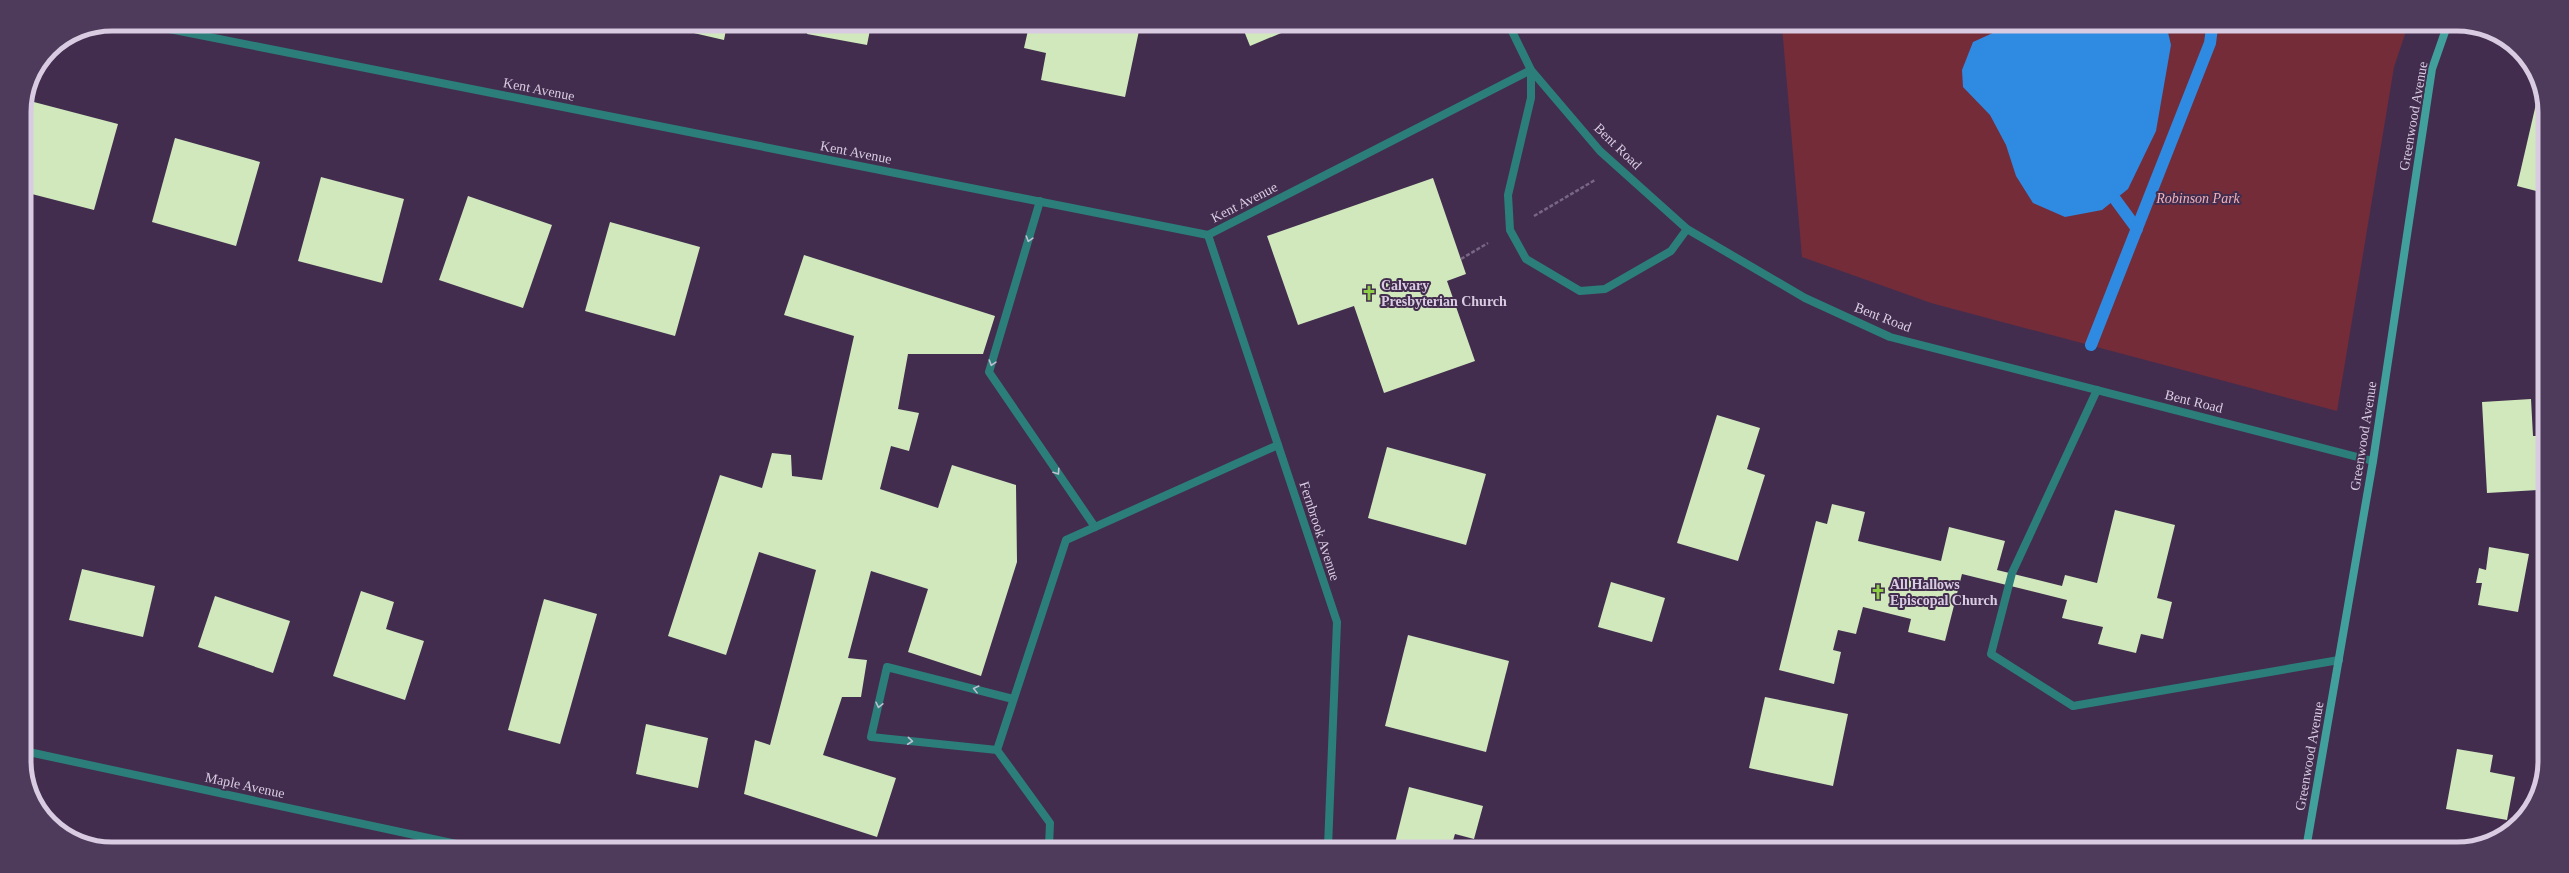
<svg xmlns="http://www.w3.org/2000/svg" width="2569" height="873" font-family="Georgia,serif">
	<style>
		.green { fill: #742c39 }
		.water { fill: #2f8ae1 }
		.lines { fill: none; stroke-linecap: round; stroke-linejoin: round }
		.stream { stroke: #2f8ae1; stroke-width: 12 }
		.building { fill: #d0e8bc }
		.path { stroke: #786684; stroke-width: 2.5; stroke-dasharray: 4 2; stroke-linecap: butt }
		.service { stroke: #2c7e7a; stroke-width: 8 }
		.minor { stroke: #2c7e7a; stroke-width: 8 }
		.secondary { stroke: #42a09c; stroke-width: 8 }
		.oneway { stroke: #bfc0d2 }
		.labels { text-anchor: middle; stroke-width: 4; stroke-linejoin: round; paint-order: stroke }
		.street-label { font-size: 14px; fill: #d9cce2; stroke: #422d4f }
		.park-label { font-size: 14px; font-style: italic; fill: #f1b2b9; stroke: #422d4f }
		.poi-label { font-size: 14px; font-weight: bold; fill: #d9cce2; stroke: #422d4f; text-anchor: start }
		.rim { fill: none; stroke: #d9cce2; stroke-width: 5 }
	</style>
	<rect width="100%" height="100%" fill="#422d4f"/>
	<polygon class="green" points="1782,27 2407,28 2394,67 2337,411 1931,303 1802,257"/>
	<polygon class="water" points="2020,28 2167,28 2171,45 2156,131 2128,189 2102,210 2065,217 2033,203 2016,176 2006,145 1990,115 1963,87 1962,70 1973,42 1995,32"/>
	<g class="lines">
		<g class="stream">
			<polyline points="2115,199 2137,229"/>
			<polyline points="2091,345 2210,43 2212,28"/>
		</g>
	</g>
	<g class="building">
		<polygon points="659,25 727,25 724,40"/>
		<polygon points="809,25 871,25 867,45 807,34"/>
		<polygon points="905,26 931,26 930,31"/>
		<polygon points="1029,26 1140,26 1125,97 1041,80 1046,53 1024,48"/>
		<polygon points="1242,26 1298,26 1250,46"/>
		<polygon points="2539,91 2545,106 2544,193 2517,186"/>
		<polygon points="30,101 118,124 94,210 24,192 24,121"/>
		<polygon points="175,138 260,162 236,246 152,222"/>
		<polygon points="321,177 404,199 382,283 298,261"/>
		<polygon points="1433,178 1466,274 1447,281 1475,361 1384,393 1354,306 1298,325 1267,236"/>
		<polygon points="468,196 552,225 523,308 439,280"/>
		<polygon points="610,222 700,247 675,336 585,311"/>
		<polygon points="804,255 995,316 983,354 908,354 898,409 919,413 909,451 891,446 880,489 938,508 952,465 1016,485 1017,562 981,676 908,652 928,589 871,571 848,658 867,660 861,697 842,697 823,755 896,778 877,837 744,794 755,740 770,745 816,570 759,552 726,655 668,636 720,475 762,488 772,453 791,455 792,476 822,480 854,336 784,315"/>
		<polygon points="2531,399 2533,436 2543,436 2542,472 2537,473 2538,490 2487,493 2482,402"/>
		<polygon points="1717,415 1760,428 1747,469 1765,475 1738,561 1677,543"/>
		<polygon points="1387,447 1486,474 1466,545 1368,518"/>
		<polygon points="1832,504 1865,512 1858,541 1941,561 1949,527 2005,541 1997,570 2062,586 2065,575 2097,583 2115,510 2175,525 2157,598 2172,602 2163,639 2141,634 2136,653 2098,644 2103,627 2062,618 2067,600 1962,574 1945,641 1908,632 1911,619 1863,607 1856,634 1838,630 1833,650 1841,652 1834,684 1779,670 1816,521 1827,524"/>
		<polygon points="2489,547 2529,554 2518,612 2478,605 2482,583 2476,583 2479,568 2486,570"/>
		<polygon points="82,569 155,586 143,637 69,620"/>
		<polygon points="1611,582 1665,598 1652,642 1598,627"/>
		<polygon points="361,591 394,602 386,629 424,641 405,700 333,676"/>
		<polygon points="215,596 290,621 273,673 198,647"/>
		<polygon points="544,599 597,614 560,744 508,730"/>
		<polygon points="1408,635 1509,661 1486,752 1385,726"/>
		<polygon points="1765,697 1848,714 1833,786 1749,768"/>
		<polygon points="646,724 708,738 698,788 636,774"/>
		<polygon points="2457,749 2493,755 2490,772 2515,777 2507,820 2446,809"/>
		<polygon points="1409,787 1483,806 1474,839 1455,834 1451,847 1394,847"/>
		<polygon points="2402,846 2414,848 2414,849 2402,849"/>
	</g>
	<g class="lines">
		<g class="path">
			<polyline points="1534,216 1595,180"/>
			<polyline points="1461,259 1488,243"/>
		</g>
		<g class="service">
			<polyline points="1040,201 989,372 1095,527"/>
			<polyline points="997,750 871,737 887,667 1013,699"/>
			<polyline points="1049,846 1050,823 997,750 1066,540 1278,445"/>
		</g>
		<g class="minor">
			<polyline points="144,24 1208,235 1531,70 1531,98 1508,195 1510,230 1526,259 1580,291 1605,289 1671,251 1687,229"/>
			<polyline points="1510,27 1531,70 1600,151 1687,229 1805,298 1890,337 2373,461"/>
			<polyline points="1208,235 1337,622 1328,847"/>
			<polyline points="2097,390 2012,573 1991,654 2073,706 2339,660"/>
			<polyline points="24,751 461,845"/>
		</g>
		<polyline class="secondary" points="2306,849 2373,461 2432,69 2446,29"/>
	</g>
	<defs><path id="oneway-chevron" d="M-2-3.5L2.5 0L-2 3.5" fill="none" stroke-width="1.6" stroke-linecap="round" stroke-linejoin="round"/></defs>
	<g class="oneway">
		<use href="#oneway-chevron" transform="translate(1029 239) rotate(107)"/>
		<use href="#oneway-chevron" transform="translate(992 363) rotate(107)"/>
		<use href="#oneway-chevron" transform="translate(1057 472) rotate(56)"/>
		<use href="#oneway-chevron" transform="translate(976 689) rotate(-166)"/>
		<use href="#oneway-chevron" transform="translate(879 705) rotate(103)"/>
		<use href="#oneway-chevron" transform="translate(910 741) rotate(6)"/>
	</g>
	<defs>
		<g id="church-bare" transform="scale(1.2)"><path d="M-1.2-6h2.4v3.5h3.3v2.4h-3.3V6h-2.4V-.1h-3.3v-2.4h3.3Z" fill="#8dce44" stroke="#422d4f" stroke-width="2.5" paint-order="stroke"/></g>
	</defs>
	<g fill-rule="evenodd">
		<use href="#church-bare" x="1369" y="293"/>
		<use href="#church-bare" x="1878" y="592"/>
	</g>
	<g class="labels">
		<g class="street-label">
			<text transform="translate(539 89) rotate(11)" y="5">Kent Avenue</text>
			<text transform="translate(2413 116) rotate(-80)" y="5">Greenwood Avenue</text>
			<text transform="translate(1618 146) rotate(44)" y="5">Bent Road</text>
			<text transform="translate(856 152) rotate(11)" y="5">Kent Avenue</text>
			<text transform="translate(1244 202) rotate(-27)" y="5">Kent Avenue</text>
			<text transform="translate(1883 317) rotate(21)" y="5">Bent Road</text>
			<text transform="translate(2194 401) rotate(14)" y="5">Bent Road</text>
			<text transform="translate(2363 436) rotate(-81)" y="5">Greenwood Avenue</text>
			<text transform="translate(1320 531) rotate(72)" y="5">Fernbrook Avenue</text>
			<text transform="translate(2309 756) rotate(-80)" y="5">Greenwood Avenue</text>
			<text transform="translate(245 785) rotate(12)" y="5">Maple Avenue</text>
		</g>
		<g class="park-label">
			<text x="2198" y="203">Robinson Park</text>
		</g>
		<g class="poi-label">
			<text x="1381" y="290">Calvary<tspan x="1381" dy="16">Presbyterian Church</tspan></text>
			<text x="1890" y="589">All Hallows<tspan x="1890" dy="16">Episcopal Church</tspan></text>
		</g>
	</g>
	<path d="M0 0H2569V873H0ZM112 31H2457A81 81 0 0 1 2538 112V761A81 81 0 0 1 2457 842H112A81 81 0 0 1 31 761V112A81 81 0 0 1 112 31Z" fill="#4e3a5b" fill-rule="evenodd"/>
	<path class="rim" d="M112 31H2457A81 81 0 0 1 2538 112V761A81 81 0 0 1 2457 842H112A81 81 0 0 1 31 761V112A81 81 0 0 1 112 31Z"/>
</svg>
